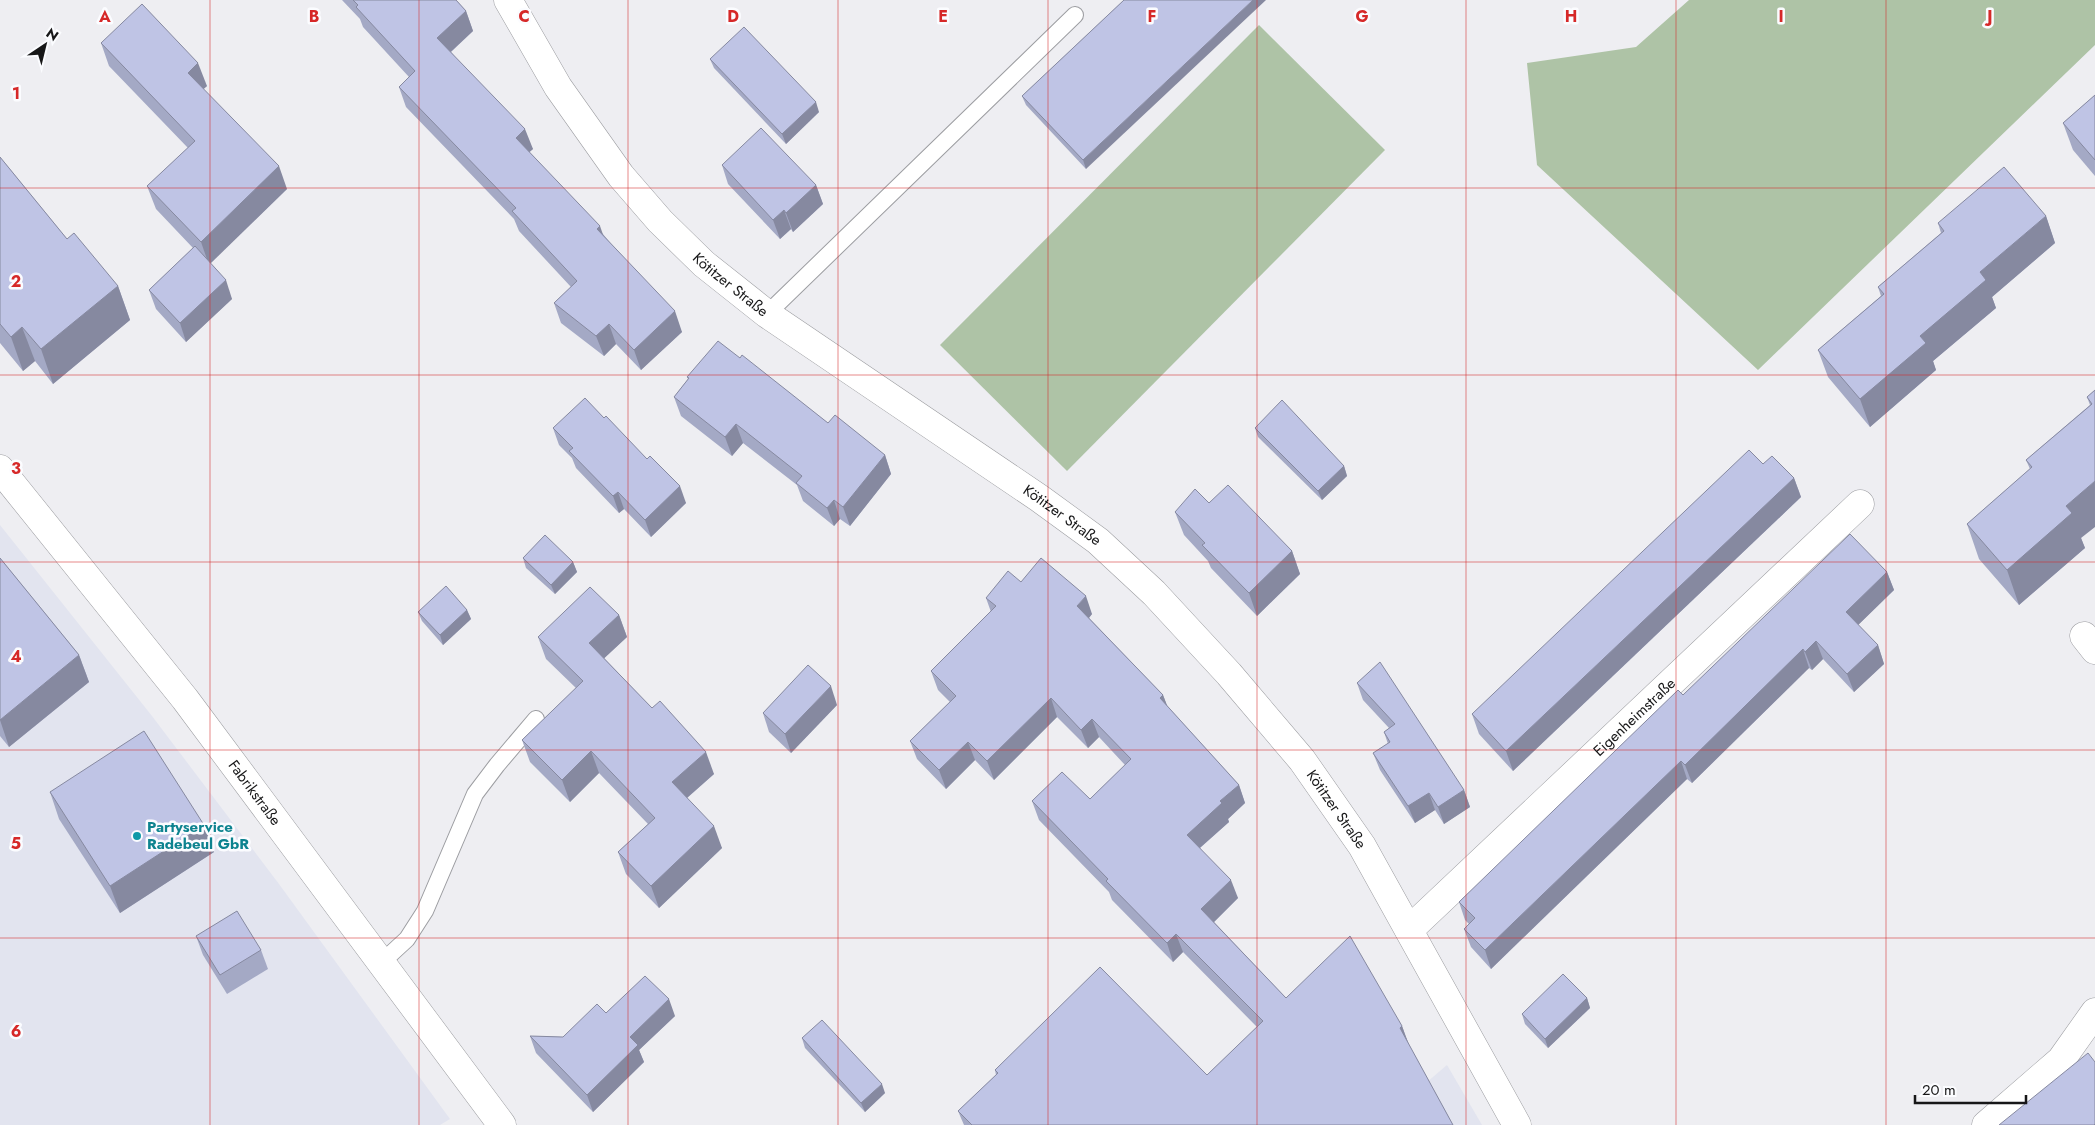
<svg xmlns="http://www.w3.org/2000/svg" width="2095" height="1125" font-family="Jost,sans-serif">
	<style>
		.built { fill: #e2e4ef }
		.green { fill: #aec3a6 }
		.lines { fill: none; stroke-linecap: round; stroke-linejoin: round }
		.service-casing { stroke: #9c9da1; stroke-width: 18 }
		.minor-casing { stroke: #9c9da1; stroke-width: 29 }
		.tertiary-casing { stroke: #9c9da1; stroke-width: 29 }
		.service { stroke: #fff; stroke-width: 16 }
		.minor { stroke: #fff; stroke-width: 28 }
		.tertiary { stroke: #fff; stroke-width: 28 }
		.wall { fill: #a4a9c5 }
		.shaded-wall { fill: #8689a0 }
		.building { fill: #bfc4e5; stroke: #8689a0 }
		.grid { fill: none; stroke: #d62828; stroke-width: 1; stroke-opacity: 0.55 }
		.culture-dot { fill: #0f9aa8; stroke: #fbfcff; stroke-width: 2 }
		.labels { text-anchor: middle; stroke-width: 5; stroke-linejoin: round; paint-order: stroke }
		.street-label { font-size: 15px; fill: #171718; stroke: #fbfcff }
		.culture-label { font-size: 15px; font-weight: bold; fill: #0d838f; stroke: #fbfcff; text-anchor: start }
		.grid-label { font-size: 16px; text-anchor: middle; font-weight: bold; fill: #d62828; stroke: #fbfcff; stroke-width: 5; stroke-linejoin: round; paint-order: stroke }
	</style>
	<rect width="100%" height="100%" fill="#eeeef2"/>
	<g class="built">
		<polygon points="0,525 152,716 279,884 450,1119 440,1125 0,1125"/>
		<polygon points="1447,1065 1482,1125 1377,1125"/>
	</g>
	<g class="green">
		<polygon points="1689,0 2095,0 2095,45 1758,370 1537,165 1527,63 1636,47"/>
		<polygon points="1259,25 1385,150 1067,471 940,345"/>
	</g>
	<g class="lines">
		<g class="service-casing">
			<g id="service">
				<polyline points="767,314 1075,15"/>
				<polyline points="381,963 407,939 425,911 475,794 497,765 536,719"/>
			</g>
		</g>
		<g class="minor-casing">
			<g id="minor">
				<path id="s1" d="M0 469 185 699 502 1125"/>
				<polyline points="2084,636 2095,650"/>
				<path id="s2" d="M1409 930 1860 504"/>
				<polyline points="1986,1125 2061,1060 2095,1012"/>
			</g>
		</g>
		<g class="tertiary-casing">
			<g id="tertiary">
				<path id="s3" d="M508 0 558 87 621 176 660 221 704 264 767 314 1039 498 1098 541 1154 593 1229 674 1302 760 1362 846 1517 1125"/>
			</g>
		</g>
		<use href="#service" class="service"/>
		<use href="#minor" class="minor"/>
		<use href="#tertiary" class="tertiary"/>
	</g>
	<g class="wall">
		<polygon points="342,0 456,0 466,11 473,31 451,52 533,149 529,152 603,234 682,332 641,370 616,344 604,356 561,323 554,303 571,287 519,231 514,219 406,107 399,87 409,77 363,27 360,19"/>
		<polygon points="1124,0 1086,169 1026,105 1022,96"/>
		<polygon points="101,43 207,86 203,89 287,189 210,263 232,299 186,342 156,309 149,290 193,248 156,209 147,186 188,148 109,66"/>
		<polygon points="710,59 819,112 786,144 714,68"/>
		<polygon points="2095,95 2095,176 2073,150 2063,123"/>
		<polygon points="0,157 67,239 118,286 130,320 53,384 35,361 23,371 0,343"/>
		<polygon points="722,165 816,185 823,204 793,232 791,229 780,239 728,184"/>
		<polygon points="2046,216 2055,243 1992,297 1996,308 1933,361 1936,370 1870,427 1828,377 1818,350 1881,296 1878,287 1941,233 1938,223"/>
		<polygon points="740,358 828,423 885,455 891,474 850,526 840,519 834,526 803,501 797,485 743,443 732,456 681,416 674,397 688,379 687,377"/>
		<polygon points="2095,390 2081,538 2085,548 2019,605 1979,559 1967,524 2030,469 2026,460 2090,405 2087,397"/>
		<polygon points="604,418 647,459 686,503 651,537 624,509 619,513 576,468 572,458 559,445 553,428"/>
		<polygon points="1255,428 1344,466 1347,476 1322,500 1258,437"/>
		<polygon points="1763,464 1794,478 1801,497 1513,771 1479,734 1472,714"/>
		<polygon points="1209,503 1292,551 1300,574 1257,616 1211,568 1208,561 1184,535 1175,512"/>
		<polygon points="0,558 79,655 89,682 9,747 0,736"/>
		<polygon points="523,558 573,562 577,572 555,594 526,568"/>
		<polygon points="1887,572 1894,590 1858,625 1878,645 1884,664 1854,692 1823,659 1812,670 1809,668 1692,783 1687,779 1491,969 1471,947 1464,929 1469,924 1465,920 1459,902 1683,695"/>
		<polygon points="1021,582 1092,614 1089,618 1163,695 1167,706 1239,785 1245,803 1228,819 1229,822 1200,848 1238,898 1214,922 1286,998 1402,1026 1408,1043 1453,1125 964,1125 958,1111 996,1075 995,1070 1207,1075 1257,1027 1183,952 1173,962 1112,900 1109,892 1039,820 1032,801 1090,799 1125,765 1099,737 1088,748 1057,717 994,780 975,760 946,789 917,759 910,741 950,702 938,690 931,671 991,612 986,598"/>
		<polygon points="467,610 471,619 443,645 422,621 418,612"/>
		<polygon points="619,615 627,637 604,658 714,774 687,798 722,848 659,908 626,874 618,852 648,824 599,773 570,802 530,762 522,740 576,688 546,659 538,637"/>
		<polygon points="1357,683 1464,790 1470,807 1444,824 1435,810 1415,823 1380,770 1373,753 1388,744 1384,732 1389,728 1363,700"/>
		<polygon points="837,705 791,753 769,732 763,713"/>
		<polygon points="50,792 214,852 120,913 59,819"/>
		<polygon points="196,936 261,950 268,969 227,994 203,955"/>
		<polygon points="1587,998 1590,1008 1548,1048 1525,1024 1522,1014"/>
		<polygon points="606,1013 675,1016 639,1050 644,1062 593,1112 536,1053 530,1036 563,1037"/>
		<polygon points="802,1038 885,1093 865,1112 805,1048"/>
	</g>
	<g class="shaded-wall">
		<polygon points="1253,0 1266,0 1086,169 1083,160"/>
		<polygon points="466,11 473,31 444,58 437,38"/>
		<polygon points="198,63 207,86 196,96 188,73"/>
		<polygon points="816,102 819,112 786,144 782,134"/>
		<polygon points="525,129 533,149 523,158 516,138"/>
		<polygon points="279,166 287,189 209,265 201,242"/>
		<polygon points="816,185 823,204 793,232 786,213"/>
		<polygon points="784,210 791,229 780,239 773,220"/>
		<polygon points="2046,216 2055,243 1992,297 1996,308 1933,361 1936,370 1870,427 1860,399 1920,336 1980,272"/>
		<polygon points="600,226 607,246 597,229"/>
		<polygon points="226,280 232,299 186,342 180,323"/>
		<polygon points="118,286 130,320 53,384 41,349"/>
		<polygon points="675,311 682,332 641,370 634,350"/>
		<polygon points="609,324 616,344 604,356 596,336"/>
		<polygon points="22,327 35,361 23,371 11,337"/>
		<polygon points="736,424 743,443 732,456 725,437"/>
		<polygon points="885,455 891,474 850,526 843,507"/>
		<polygon points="1344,466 1347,476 1322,500 1318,491"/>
		<polygon points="1794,478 1801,497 1513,771 1506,751"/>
		<polygon points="2095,481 2095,527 2081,538 2085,548 2019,605 2007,570 2066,506"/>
		<polygon points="680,486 686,503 651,537 645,520"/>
		<polygon points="618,492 624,509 619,513 613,496"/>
		<polygon points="834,500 840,519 834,526 827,508"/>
		<polygon points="1292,551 1300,574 1257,616 1249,593"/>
		<polygon points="573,562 577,572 555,594 551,585"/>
		<polygon points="1887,572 1894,590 1853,630 1846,612"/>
		<polygon points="1086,596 1092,614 1083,625 1077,606"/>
		<polygon points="467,610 471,619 443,645 440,635"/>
		<polygon points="619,615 627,637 597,665 589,643"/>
		<polygon points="1816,641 1823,659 1812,670 1805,652"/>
		<polygon points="1878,645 1884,664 1854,692 1847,674"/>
		<polygon points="1803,649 1809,668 1692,783 1685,765"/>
		<polygon points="79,655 89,682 9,747 0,720"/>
		<polygon points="831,686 837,705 791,753 785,734"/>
		<polygon points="1163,695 1170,713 1160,698"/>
		<polygon points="1051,698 1057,717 994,780 987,761"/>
		<polygon points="1092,719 1099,737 1088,748 1081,730"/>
		<polygon points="968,742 975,760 946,789 939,770"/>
		<polygon points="591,751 599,773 570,802 562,780"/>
		<polygon points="706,752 714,774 680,804 672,782"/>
		<polygon points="1681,761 1687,779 1491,969 1485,950"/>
		<polygon points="1239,785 1245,803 1228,819 1229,822 1194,853 1187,835 1220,801"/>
		<polygon points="1464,790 1470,807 1444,824 1438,807"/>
		<polygon points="1429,793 1435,810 1415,823 1408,806"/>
		<polygon points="204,825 214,852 120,913 110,886"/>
		<polygon points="714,826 722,848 659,908 651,886"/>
		<polygon points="1231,880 1238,898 1208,928 1201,909"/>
		<polygon points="1176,934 1183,952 1173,962 1167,943"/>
		<polygon points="1587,998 1590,1008 1548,1048 1545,1039"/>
		<polygon points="669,999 675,1016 639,1050 644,1062 593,1112 587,1095 630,1037"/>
		<polygon points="1402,1026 1409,1045 1400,1028"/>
		<polygon points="882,1084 885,1093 865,1112 861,1103"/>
	</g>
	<g class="building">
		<polygon points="353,0 456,0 466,11 437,38 525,129 516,138 600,226 597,229 675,311 634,350 609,324 596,336 554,303 577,281 512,211 516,208 399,87 415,71 356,7 358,5"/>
		<polygon points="1124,0 1253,0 1083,160 1022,96"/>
		<polygon points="142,4 198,63 188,73 279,166 201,242 147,186 195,141 101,43"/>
		<polygon points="744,27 816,102 782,134 710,59"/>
		<polygon points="2095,95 2095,160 2063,123"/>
		<polygon points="761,128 816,185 786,213 784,210 773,220 722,165"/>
		<polygon points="0,157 67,239 74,233 118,286 41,349 22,327 11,337 0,324"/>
		<polygon points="2004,167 2046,216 1980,272 1986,280 1920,336 1926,343 1860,399 1818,350 1884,294 1878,287 1944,231 1938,223"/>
		<polygon points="195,246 226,280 180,323 149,290"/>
		<polygon points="718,341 740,358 742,355 828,423 835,415 885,455 843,507 834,500 827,508 796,483 802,476 736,424 725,437 674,397 689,378 687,377"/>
		<polygon points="2095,390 2095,481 2066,506 2072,513 2007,570 1967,524 2032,467 2026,460 2092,404 2087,397"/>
		<polygon points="585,398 604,418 606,416 647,459 650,456 680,486 645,520 618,492 613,496 569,451 573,448 553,428"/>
		<polygon points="1282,400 1344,466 1318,491 1255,428"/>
		<polygon points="1749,450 1763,464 1772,456 1794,478 1506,751 1472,714"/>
		<polygon points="1228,485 1292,551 1249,593 1202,545 1205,543 1175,512 1195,489 1209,503"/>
		<polygon points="1850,534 1887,572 1846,612 1878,645 1847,674 1816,641 1805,652 1803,649 1685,765 1681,761 1485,950 1464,929 1475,918 1459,902 1678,690 1683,695"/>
		<polygon points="545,535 573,562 551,585 523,558"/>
		<polygon points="0,558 79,655 0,720"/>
		<polygon points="1041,558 1086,596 1077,606 1163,695 1160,698 1239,785 1220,801 1222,803 1187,835 1231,880 1201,909 1286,998 1350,936 1402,1026 1400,1028 1453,1125 972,1125 958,1111 998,1073 995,1070 1100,967 1207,1075 1263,1021 1176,934 1167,943 1106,881 1108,879 1032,801 1062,772 1090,799 1131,759 1092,719 1081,730 1051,698 987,761 968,742 939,770 910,741 956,696 931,671 996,606 986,598 1008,571 1021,582"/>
		<polygon points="446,586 467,610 440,635 418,612"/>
		<polygon points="590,587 619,615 589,643 652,708 660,701 706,752 672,782 714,826 651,886 618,852 655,818 591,751 562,780 522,740 583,681 538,637"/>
		<polygon points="1380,662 1464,790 1438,807 1429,793 1408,806 1373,753 1390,742 1384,732 1395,724 1357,683"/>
		<polygon points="808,665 831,686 785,734 763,713"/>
		<polygon points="144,731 204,825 110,886 50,792"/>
		<polygon points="237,911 261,950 220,975 196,936"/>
		<polygon points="1563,974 1587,998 1545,1039 1522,1014"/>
		<polygon points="645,976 669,999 630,1037 638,1045 587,1095 530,1036 563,1037 597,1004 606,1013"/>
		<polygon points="822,1020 882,1084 861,1103 802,1038"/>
		<polygon points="2088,1053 2095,1062 2095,1124 2094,1125 1999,1125"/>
	</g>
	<path class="grid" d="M210 0V1125M419 0V1125M628 0V1125M838 0V1125M1048 0V1125M1257 0V1125M1466 0V1125M1676 0V1125M1886 0V1125M0 188H2095M0 375H2095M0 562H2095M0 750H2095M0 938H2095"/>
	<circle class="culture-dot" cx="137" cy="836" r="5"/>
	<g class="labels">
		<g class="street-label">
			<text dy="5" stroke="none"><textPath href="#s3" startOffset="364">Kötitzer Straße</textPath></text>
			<text dy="5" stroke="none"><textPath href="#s3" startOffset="768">Kötitzer Straße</textPath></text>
			<text dy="5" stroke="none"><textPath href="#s2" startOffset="310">Eigenheimstraße</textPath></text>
			<text dy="5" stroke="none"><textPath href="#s1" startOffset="412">Fabrikstraße</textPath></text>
			<text dy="5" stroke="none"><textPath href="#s3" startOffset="1172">Kötitzer Straße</textPath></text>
		</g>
		<g class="culture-label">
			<text x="147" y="832">Partyservice<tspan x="147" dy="17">Radebeul GbR</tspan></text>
		</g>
	</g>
	<g class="grid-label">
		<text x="105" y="22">A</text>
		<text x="314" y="22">B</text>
		<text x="524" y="22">C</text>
		<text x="733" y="22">D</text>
		<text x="943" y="22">E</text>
		<text x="1152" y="22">F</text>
		<text x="1362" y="22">G</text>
		<text x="1571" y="22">H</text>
		<text x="1781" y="22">I</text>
		<text x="1990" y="22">J</text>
		<text x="16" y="99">1</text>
		<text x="16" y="287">2</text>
		<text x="16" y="474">3</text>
		<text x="16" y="662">4</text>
		<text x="16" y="849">5</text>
		<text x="16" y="1037">6</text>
	</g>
	<g transform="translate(45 45) rotate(35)" stroke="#fbfcff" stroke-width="4" paint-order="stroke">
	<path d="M0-4L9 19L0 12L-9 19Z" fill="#171718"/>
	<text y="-8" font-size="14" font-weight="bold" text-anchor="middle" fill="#171718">N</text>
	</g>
	<path d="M1915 1095v8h111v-8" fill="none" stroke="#171718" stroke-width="2.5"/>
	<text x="1922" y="1095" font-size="15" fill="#171718" stroke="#fbfcff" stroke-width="4" paint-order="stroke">20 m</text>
</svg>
